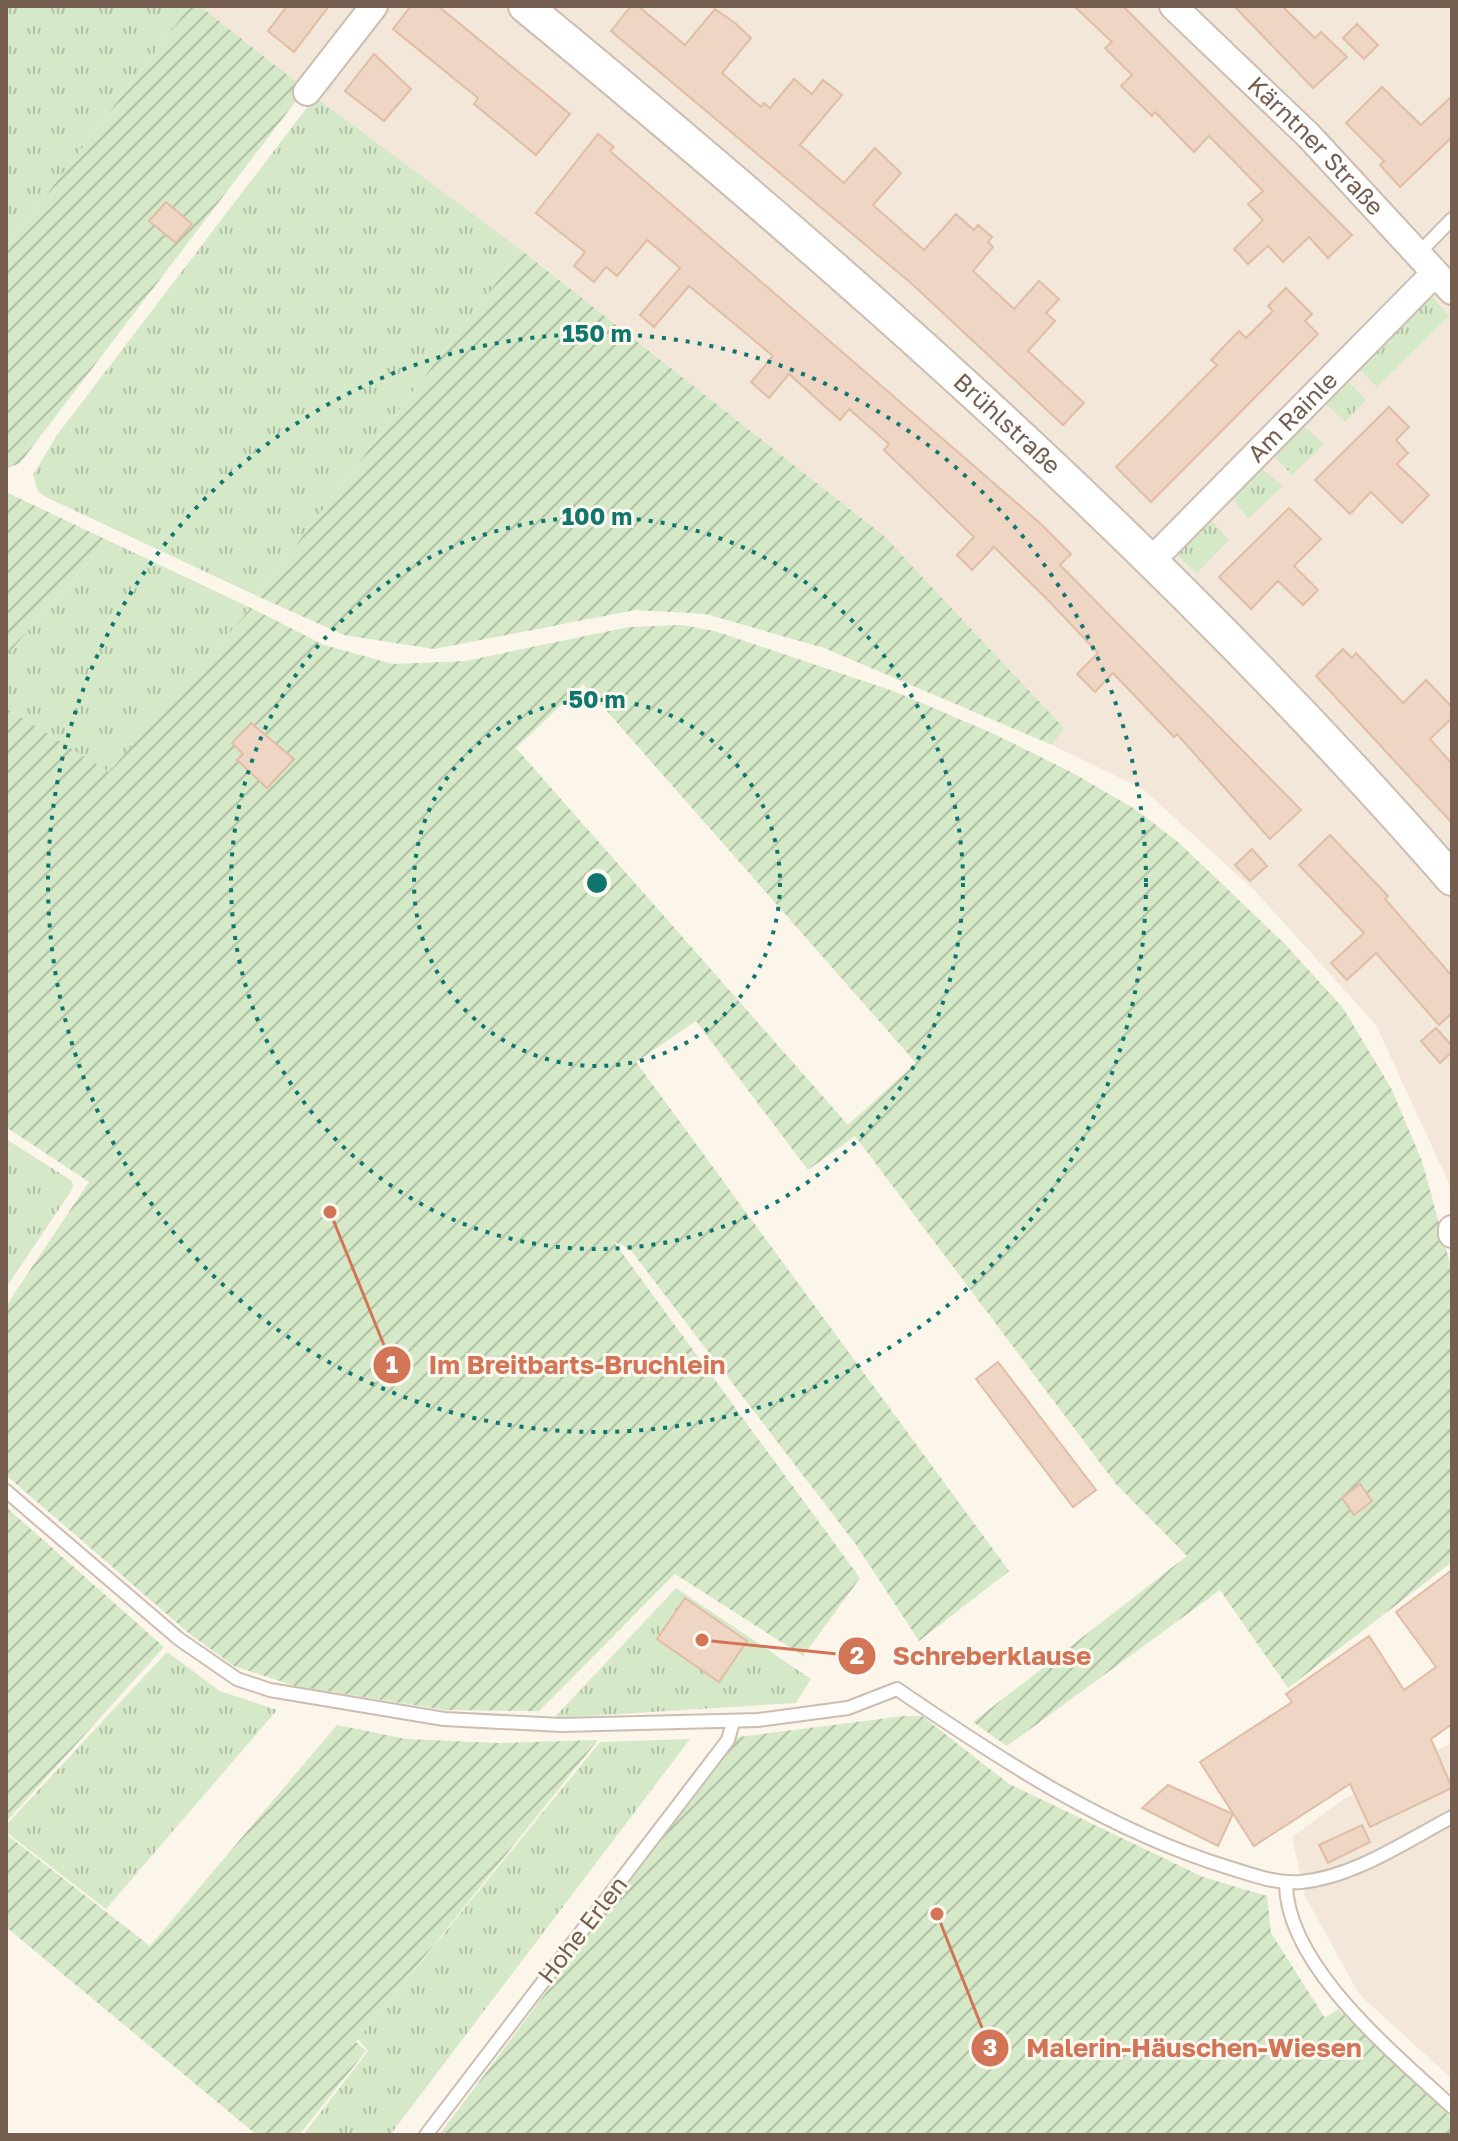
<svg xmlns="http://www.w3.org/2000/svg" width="1458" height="2141" font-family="'Golos Text',sans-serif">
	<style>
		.residential { fill: #f3e7d9 }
		.grass { fill: url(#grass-tufts) }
		.garden { fill: url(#garden-furrows); fill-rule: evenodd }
		.building { fill: #efd5c3; stroke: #e0bda5; stroke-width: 2 }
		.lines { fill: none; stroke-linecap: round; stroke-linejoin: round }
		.service-casing { stroke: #cdbdb0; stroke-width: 16 }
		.minor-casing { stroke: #cdbdb0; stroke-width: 30 }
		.tertiary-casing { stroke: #cdbdb0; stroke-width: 36 }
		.service { stroke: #fff; stroke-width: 12 }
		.minor { stroke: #fff; stroke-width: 26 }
		.tertiary { stroke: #fff; stroke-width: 32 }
		.ring { fill: none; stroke: #0f766e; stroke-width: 4; stroke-dasharray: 4 8 }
		.labels { text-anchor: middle; stroke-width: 6; stroke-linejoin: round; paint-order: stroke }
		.street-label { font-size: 24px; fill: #755d4f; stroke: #fef9f0 }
		.centre { fill: #0f766e; stroke: #fef9f0; stroke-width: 4 }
		.ring-label { font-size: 24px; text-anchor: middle; font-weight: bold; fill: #0f766e; stroke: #fef9f0; stroke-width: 6; stroke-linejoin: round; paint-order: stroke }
		.leader { fill: none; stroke: #d27557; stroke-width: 3 }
		.callout-dot { fill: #d27557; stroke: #fef9f0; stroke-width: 3 }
		.mark-label { font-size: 24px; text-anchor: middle; font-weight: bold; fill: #fff }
		.callout-label { font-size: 26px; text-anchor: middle; font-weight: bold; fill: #d27557; stroke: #fef9f0; stroke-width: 6; stroke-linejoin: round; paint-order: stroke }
	</style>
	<defs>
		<pattern id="grass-tufts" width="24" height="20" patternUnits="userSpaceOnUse" patternTransform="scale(2)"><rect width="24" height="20" fill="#d5e9c9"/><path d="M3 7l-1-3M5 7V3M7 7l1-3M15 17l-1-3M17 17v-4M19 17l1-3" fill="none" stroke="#b1c0a6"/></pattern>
		<pattern id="garden-furrows" width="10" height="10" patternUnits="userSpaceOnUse" patternTransform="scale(2)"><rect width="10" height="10" fill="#d5e9c9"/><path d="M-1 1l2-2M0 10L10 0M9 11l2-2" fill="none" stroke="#b1c0a6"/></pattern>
	</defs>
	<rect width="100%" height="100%" fill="#fbf5ea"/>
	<g class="residential">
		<polygon points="200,6 1452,6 1452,1190 1376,1025 1257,893 1143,789 1052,745 1063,728 884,536 521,250 353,128"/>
		<polygon points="1452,1743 1452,2079 1359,1994 1305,1896 1292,1837 1344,1799"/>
	</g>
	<g class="grass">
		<polygon points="6,6 190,6 6,248"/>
		<polygon points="315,97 521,250 257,596 48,498 38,492 33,475 57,435"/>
		<polygon points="1431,295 1449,316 1377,387 1357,367"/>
		<polygon points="1347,380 1366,400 1345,422 1324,402"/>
		<polygon points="1302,424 1324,444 1292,475 1272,454"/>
		<polygon points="1258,466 1283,486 1248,519 1231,495"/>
		<polygon points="1208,517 1229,540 1197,573 1177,556"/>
		<polygon points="107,540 251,608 109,773 6,708 6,656"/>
		<polygon points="6,1139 72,1181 73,1188 6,1288"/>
		<polygon points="676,1588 811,1679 796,1703 554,1718"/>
		<polygon points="167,1652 220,1691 277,1710 106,1909 6,1832 6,1825"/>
		<polygon points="690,1739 390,2135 303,2135 368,2051 358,2039 600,1742"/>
	</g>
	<g class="garden">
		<polygon points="190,6 200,6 305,89 20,463 6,469 6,248"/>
		<polygon points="521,250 884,536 1064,728 1052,745 824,648 706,614 635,610 434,649 344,635 257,596"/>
		<polygon points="6,492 107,540 6,656"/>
		<path d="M251 608 324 645 393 664 465 661 629 627 682 625 715 631 896 692 994 734 1071 772 1135 809 1178 842 1285 944 1343 1008 1391 1088 1422 1161 1452 1271V1562L1288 1688 1220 1590 1007 1746 973 1722 1187 1556 1116 1484 855 1136 808 1170 696 1021 636 1062 1009 1571 919 1641 857 1546 629 1248 614 1242 860 1578 803 1656 675 1574 539 1711 445 1710 295 1686 234 1666 191 1635 6 1475V1306L89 1182 6 1127V708L109 772ZM583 684 916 1063 848 1125 516 748Z"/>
		<polygon points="6,1507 164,1647 6,1822"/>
		<polygon points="904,1716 922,1716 1009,1784 1203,1877 1267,1896 1271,1933 1325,2018 1338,2009 1452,2118 1451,2135 439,2135 738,1737"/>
		<polygon points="337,1725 406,1739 499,1743 598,1740 356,2042 366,2051 299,2135 257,2135 6,1927 6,1834 150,1946"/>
	</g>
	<g class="building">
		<polygon points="287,6 329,6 294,52 268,31"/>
		<polygon points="411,6 438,6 570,114 536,155 474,104 478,98 393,29"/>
		<polygon points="631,6 638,6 685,45 715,9 735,23 751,38 722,73 761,107 764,103 770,108 794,79 812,94 823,80 842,95 800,145 844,183 875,148 901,173 873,205 924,250 956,214 974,230 978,225 992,237 988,242 993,247 973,271 1014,309 1039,281 1059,299 1046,313 1055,321 1028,351 1084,403 1063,425 912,284 611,31"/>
		<polygon points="1074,6 1123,6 1352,235 1328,258 1309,237 1283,262 1268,246 1248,264 1234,249 1263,220 1248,204 1263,191 1209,136 1194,152 1155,112 1152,116 1121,86 1132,75 1105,48 1112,42"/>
		<polygon points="1234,6 1282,6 1315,38 1321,32 1347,57 1313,88"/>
		<polygon points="1357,24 1378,45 1364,59 1343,38"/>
		<polygon points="374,54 411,89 384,121 345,91"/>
		<polygon points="1382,87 1421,125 1452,96 1452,137 1400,187 1380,165 1384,161 1346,123"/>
		<polygon points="598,134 614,147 610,151 1041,524 1071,554 1060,565 1301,810 1270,839 1177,734 1174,737 1113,673 1095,692 1077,674 1098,653 1049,601 994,547 972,570 957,555 974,537 884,450 889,444 849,409 840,420 789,374 769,398 751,382 773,356 689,286 654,327 640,315 680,268 647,240 617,276 606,267 594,282 574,266 585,252 536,213"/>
		<polygon points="166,202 192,224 176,243 149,221"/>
		<polygon points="1286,288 1312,314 1305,321 1318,334 1151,502 1116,467 1217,365 1211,360 1239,331 1246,338 1273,311 1268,306"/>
		<polygon points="1389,407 1409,427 1396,440 1408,453 1397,464 1429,495 1402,523 1371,492 1350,514 1315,480"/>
		<polygon points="1289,508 1321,539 1294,566 1318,590 1303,605 1278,581 1251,609 1219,577"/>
		<polygon points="1343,649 1352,658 1356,653 1403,703 1426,680 1452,707 1452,718 1430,739 1452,764 1452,823 1316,676"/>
		<polygon points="251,723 294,759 267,788 237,760 243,754 232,743"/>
		<polygon points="1330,835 1388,896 1385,899 1452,976 1452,1013 1439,1025 1376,953 1347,980 1331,963 1364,933 1299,865"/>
		<polygon points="1252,849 1267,866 1250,881 1235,865"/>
		<polygon points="1436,1028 1452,1046 1452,1052 1440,1063 1421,1041"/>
		<polygon points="998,1362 1096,1490 1073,1507 976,1379"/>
		<polygon points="1360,1484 1372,1501 1354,1515 1342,1498"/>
		<polygon points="1452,1570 1452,1724 1431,1739 1452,1788 1370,1827 1350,1784 1254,1846 1200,1762 1292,1702 1286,1694 1369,1636 1404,1690 1436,1667 1396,1612"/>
		<polygon points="685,1598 747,1641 719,1682 657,1639"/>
		<polygon points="1168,1785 1233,1814 1218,1846 1142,1808"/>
		<polygon points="1362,1825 1370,1842 1328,1863 1319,1845"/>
	</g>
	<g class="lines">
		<g class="service-casing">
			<g id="service">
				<polyline points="1418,254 1452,219"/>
				<path d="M6 1491 179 1639 237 1679 270 1690 444 1719 561 1725 758 1720 848 1708 897 1689C1001 1760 1108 1831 1230 1868 1253 1875 1276 1884 1301 1882 1354 1877 1406 1841 1452 1817"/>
				<path d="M1286 1883C1286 1966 1395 2054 1452 2107"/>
				<polyline points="426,2135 728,1740 733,1722"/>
			</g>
		</g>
		<g class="minor-casing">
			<g id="minor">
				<path id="s1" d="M1173 6 1309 136 1452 291"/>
				<polyline points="307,92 374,6"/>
				<path id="s2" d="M1151 561 1434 274"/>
				<polyline points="1452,1229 1452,1234"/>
			</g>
		</g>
		<g class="tertiary-casing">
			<g id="tertiary">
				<path id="s3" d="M525 6C853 276 1172 558 1452 879"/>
			</g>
		</g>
		<use href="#service" class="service"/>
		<use href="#minor" class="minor"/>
		<use href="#tertiary" class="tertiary"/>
	</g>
	<g class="ring">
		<circle cx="597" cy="883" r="183"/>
		<circle cx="597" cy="883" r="366"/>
		<circle cx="597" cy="883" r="549"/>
	</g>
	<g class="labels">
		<g class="street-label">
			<text dy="8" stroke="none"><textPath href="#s1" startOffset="200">Kärntner Straße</textPath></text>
			<text dy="8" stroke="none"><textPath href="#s2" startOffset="202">Am Rainle</textPath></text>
			<text dy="8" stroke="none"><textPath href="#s3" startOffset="638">Brühlstraße</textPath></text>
			<text transform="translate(583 1930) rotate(-52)" y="8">Hohe Erlen</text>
		</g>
	</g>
	<circle cx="597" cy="883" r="12" class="centre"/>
	<g class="ring-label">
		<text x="597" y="342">150 m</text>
		<text x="597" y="525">100 m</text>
		<text x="597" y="708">50 m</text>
	</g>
	<path class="leader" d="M330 1212L392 1365M702 1640L857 1656M937 1914L990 2048"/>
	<g class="callout-dot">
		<circle cx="330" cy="1212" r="8"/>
		<circle cx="702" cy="1640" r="8"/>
		<circle cx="937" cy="1914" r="8"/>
		<circle cx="392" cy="1365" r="20"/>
		<circle cx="857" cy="1656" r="20"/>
		<circle cx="990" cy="2048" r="20"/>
	</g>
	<g class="mark-label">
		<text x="392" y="1373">1</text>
		<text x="857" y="1664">2</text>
		<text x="990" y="2056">3</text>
	</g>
	<g class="callout-label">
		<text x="577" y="1374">Im Breitbarts-Bruchlein</text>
		<text x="992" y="1665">Schreberklause</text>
		<text x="1194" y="2057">Malerin-Häuschen-Wiesen</text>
	</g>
	<rect width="1458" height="2141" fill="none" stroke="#755d4f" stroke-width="16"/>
</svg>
